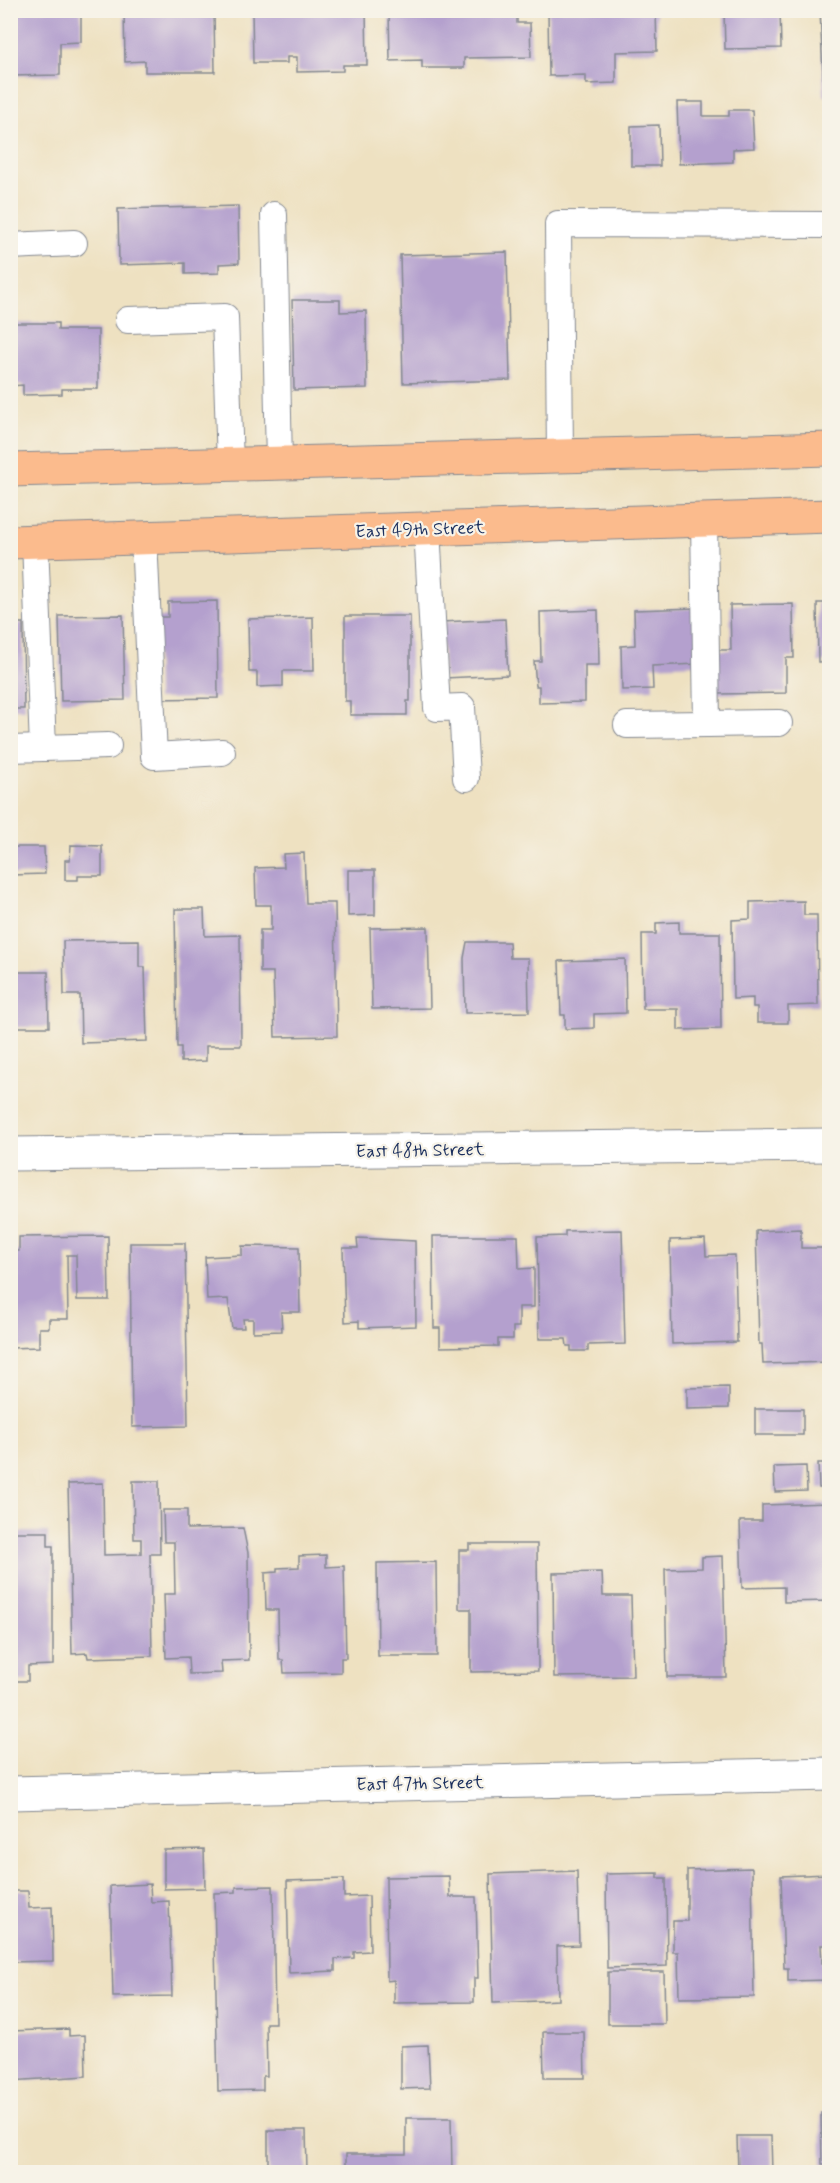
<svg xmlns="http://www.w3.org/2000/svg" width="840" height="2183" font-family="Mynerve,sans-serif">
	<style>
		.building { fill: #b4a0ce }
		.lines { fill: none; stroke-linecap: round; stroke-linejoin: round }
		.service-casing { stroke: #848890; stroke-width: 28 }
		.minor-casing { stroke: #848890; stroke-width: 35 }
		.primary-casing { stroke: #848890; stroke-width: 35 }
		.service { stroke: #fff; stroke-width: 26 }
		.minor { stroke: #fff; stroke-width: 33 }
		.primary { stroke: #fbbb8d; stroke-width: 33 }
		.labels { text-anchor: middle; stroke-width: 4.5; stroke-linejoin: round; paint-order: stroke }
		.street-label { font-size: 18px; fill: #1b2f5e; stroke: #f7f3e8 }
	</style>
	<rect width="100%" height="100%" fill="#f7f3e8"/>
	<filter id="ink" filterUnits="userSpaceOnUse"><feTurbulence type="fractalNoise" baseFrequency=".0167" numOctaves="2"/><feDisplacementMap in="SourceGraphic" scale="12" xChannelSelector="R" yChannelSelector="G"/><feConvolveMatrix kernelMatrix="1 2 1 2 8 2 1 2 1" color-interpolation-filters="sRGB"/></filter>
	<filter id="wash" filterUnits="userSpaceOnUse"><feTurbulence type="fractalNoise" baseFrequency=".008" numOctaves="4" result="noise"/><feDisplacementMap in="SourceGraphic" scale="24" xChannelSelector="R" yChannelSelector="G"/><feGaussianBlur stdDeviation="1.35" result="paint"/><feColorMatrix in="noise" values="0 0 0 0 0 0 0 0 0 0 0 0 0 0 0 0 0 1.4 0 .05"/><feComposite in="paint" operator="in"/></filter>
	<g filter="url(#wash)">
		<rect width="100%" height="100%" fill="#eee1c1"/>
		<g id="blocks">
			<g class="building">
				<polygon points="10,10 81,10 81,42 60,43 60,75 10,76"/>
				<polygon points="124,10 173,10 173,14 214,13 215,72 145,72 145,61 125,62"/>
				<polygon points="252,10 366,10 367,65 343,65 343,71 297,72 297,57 287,57 287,63 253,63"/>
				<polygon points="389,10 517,10 517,23 530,23 531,57 464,58 464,68 422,68 422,60 390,61"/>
				<polygon points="548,10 656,10 657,51 616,52 616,83 586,84 586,75 549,76"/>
				<polygon points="724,10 780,10 781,48 725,49"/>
				<polygon points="820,10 830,10 830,96 824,96"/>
				<polygon points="677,102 703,102 703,116 729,116 729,110 752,110 754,148 733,149 733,162 679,164"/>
				<polygon points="659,125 660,166 631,166 631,126"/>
				<polygon points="238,206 239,263 219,264 219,273 185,274 185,263 119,265 118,209"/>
				<polygon points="507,252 510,380 403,383 400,255"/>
				<polygon points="292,300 340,300 340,312 366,311 367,388 294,390"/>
				<polygon points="10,323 58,323 58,330 98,330 98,389 62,389 62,394 23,395 23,385 10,386"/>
				<polygon points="217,601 218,698 157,699 156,617 168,617 168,602"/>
				<polygon points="817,603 830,603 830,662 818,662"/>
				<polygon points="793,604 794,658 786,658 786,693 717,694 716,650 731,650 730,605"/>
				<polygon points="697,608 699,664 652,666 653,689 622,690 621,646 635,645 634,610"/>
				<polygon points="598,610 599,665 585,665 585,702 539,703 539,686 536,686 534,661 541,661 540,612"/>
				<polygon points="123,615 125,700 61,701 59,616"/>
				<polygon points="345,616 410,616 410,701 407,701 407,715 350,715 350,701 345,701"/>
				<polygon points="313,617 314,671 283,671 283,686 257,687 257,672 249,672 248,619"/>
				<polygon points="505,619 508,675 444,678 441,622"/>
				<polygon points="10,623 23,623 24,709 10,709"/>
				<polygon points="71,845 102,846 102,876 78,876 78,880 65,880 65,860 70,860"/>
				<polygon points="10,847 44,847 45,874 11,875"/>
				<polygon points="304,853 306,903 335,903 337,1036 275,1037 273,972 260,972 260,930 271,930 271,905 256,905 255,868 284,867 283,854"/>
				<polygon points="348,870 375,870 375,915 348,916"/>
				<polygon points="804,901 804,915 817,915 818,1005 788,1006 788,1023 757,1023 757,1007 753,1007 753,998 733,999 732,920 750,919 750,902"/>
				<polygon points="175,909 204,909 205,936 240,935 241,1046 206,1046 206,1061 181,1062 181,1047 177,1047"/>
				<polygon points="679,922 679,933 720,933 721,1029 678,1030 678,1009 643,1009 642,934 656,934 656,923"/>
				<polygon points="428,927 430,1008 372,1009 370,928"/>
				<polygon points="139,940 139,967 145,967 147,1041 81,1043 80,995 64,995 63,941"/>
				<polygon points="467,942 509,942 510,958 528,958 529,1012 465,1013 464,958"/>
				<polygon points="625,959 626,1013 594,1014 594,1028 565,1029 565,1015 561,1015 559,961"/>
				<polygon points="10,972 48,972 49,1027 10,1027"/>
				<polygon points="801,1229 801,1248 830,1248 830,1362 763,1364 762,1344 759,1344 756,1231"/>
				<polygon points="622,1230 625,1344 588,1345 588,1351 571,1351 571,1346 567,1346 566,1339 539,1339 537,1237 565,1236 565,1231"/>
				<polygon points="108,1236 109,1300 77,1300 76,1255 67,1255 68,1319 49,1319 49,1328 39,1328 39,1347 10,1348 10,1251 19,1251 19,1237"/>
				<polygon points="433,1236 518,1236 519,1269 534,1268 534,1307 519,1307 519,1327 513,1327 513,1339 498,1339 498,1346 440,1347 440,1328 434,1328"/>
				<polygon points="357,1238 415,1241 416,1326 359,1328 359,1321 345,1322 343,1248 358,1248"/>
				<polygon points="705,1239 706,1256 735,1255 737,1342 672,1344 670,1240"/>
				<polygon points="130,1243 185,1243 188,1426 132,1427"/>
				<polygon points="242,1246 299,1247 300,1312 281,1312 282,1331 253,1332 253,1319 243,1319 244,1328 232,1328 228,1299 207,1300 205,1257 242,1255"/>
				<polygon points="729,1387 729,1408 687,1409 687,1388"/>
				<rect x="755" y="1409" width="48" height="26"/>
				<polygon points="818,1463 830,1463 830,1488 819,1488"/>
				<polygon points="806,1466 807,1491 775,1492 774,1467"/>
				<polygon points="133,1481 159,1481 160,1554 150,1554 152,1656 88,1658 87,1653 72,1654 68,1484 103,1483 104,1555 141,1554 141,1539 134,1539"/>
				<polygon points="830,1503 830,1601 784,1602 784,1587 742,1588 740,1521 762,1521 762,1505"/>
				<polygon points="163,1510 187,1510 187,1529 243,1528 248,1553 249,1660 221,1661 222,1673 189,1674 188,1657 166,1658 164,1594 175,1594 174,1542 164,1542"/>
				<polygon points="10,1532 48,1532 48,1546 53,1546 53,1665 28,1666 28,1681 10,1681"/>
				<polygon points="469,1544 537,1544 538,1671 471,1672 471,1609 459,1609 459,1550 469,1550"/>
				<polygon points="326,1555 326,1567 344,1566 346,1658 341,1658 341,1672 284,1673 283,1660 279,1660 278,1610 266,1610 265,1573 277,1572 277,1568 299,1567 299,1556"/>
				<polygon points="723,1556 726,1677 667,1677 665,1569 702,1568 702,1557"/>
				<polygon points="436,1562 437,1656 378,1656 377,1563"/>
				<polygon points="602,1572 603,1596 631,1596 633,1676 554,1677 553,1573"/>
				<polygon points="204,1849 205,1888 164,1889 164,1850"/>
				<polygon points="752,1868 754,1997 679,1998 678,1952 673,1952 673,1921 687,1921 687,1870"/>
				<polygon points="577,1871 579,1945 557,1946 558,2000 493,2003 490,1874"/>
				<polygon points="658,1873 658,1878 666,1878 667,1966 607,1968 606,1874"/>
				<polygon points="827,1874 828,1889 830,1889 830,1945 821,1945 822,1963 830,1963 830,1980 788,1981 788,1968 784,1968 781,1876"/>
				<polygon points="449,1876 450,1897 476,1897 478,1978 474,1978 474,2002 394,2003 394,1980 387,1981 386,1877"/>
				<polygon points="344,1879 344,1897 369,1896 370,1951 354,1952 354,1958 335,1959 335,1971 289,1973 287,1881"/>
				<polygon points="150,1884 151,1902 169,1901 172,1996 113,1997 110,1886"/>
				<polygon points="273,1886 275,2023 266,2023 267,2076 263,2076 263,2090 218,2091 214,1893 236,1892 236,1887"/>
				<polygon points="10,1891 28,1891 29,1908 52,1907 53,1961 10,1962"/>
				<polygon points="608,1972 664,1972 665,2024 608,2024"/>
				<polygon points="69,2029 69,2036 85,2035 86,2076 10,2081 10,2031"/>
				<polygon points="543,2032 584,2032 585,2078 544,2078"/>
				<polygon points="428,2045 430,2088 401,2089 401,2046"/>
				<polygon points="821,2113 830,2113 830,2164 822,2164"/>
				<polygon points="406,2118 451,2118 452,2172 346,2172 346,2154 406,2154"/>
				<polygon points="268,2130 306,2130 307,2172 268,2172"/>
				<polygon points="737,2136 771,2136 772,2172 738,2172"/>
			</g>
		</g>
	</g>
	<g filter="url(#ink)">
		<use href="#blocks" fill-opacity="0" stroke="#848890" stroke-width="1.5"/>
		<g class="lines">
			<g class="service-casing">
				<g id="service">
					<polyline points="274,215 279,464"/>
					<polyline points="10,246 74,243"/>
					<polyline points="128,320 225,317 230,465"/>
					<polyline points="560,457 558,224 830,225"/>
					<polyline points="704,520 707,724 779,723"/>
					<polyline points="427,529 437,708 462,707 466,778"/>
					<polyline points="144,538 154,756 222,752"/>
					<polyline points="35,541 43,748 108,746"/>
					<polyline points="627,725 707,724"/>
					<polyline points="10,749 43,748"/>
				</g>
			</g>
			<g class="minor-casing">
				<g id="minor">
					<polyline points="10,1154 830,1145"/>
					<polyline points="10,1793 830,1774"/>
				</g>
			</g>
			<g class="primary-casing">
				<g id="primary">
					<polyline points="10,470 830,449"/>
					<polyline points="10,542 830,516"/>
				</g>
			</g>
			<use href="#service" class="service"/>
			<use href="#minor" class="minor"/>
			<use href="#primary" class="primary"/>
		</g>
	</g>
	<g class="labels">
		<g class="street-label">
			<text transform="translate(420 529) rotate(-2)" y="6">East 49th Street</text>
			<text transform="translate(420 1150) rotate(-1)" y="6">East 48th Street</text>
			<text transform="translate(420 1783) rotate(-1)" y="6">East 47th Street</text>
		</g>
	</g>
	<rect width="840" height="2183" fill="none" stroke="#f7f3e8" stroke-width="36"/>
</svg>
